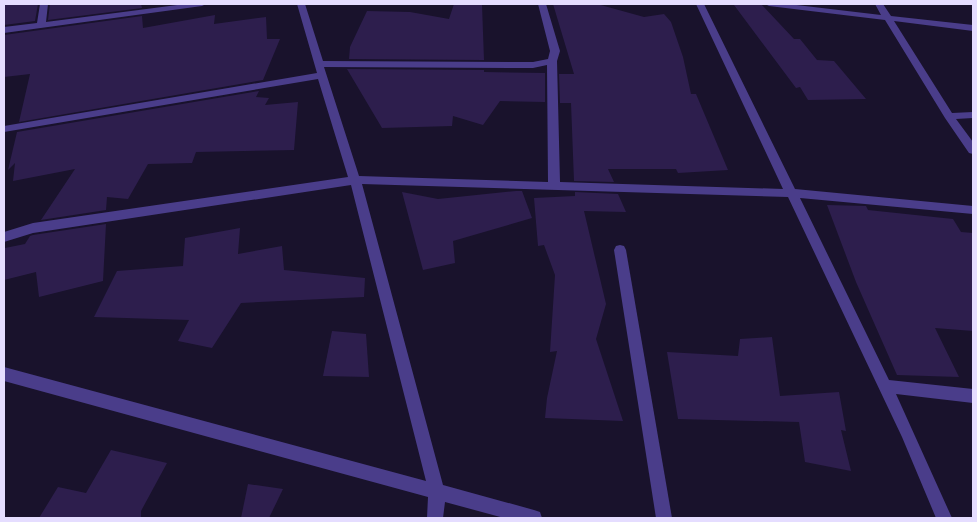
<svg xmlns="http://www.w3.org/2000/svg" width="977" height="522" font-family="Helvetica,sans-serif">
	<style>
		.building { fill: #2d1e4d }
		.lines { fill: none; stroke-linecap: round; stroke-linejoin: round }
		.minor { fill: #4a3d8a; fill-rule: evenodd }
	</style>
	<rect width="100%" height="100%" fill="#19122c"/>
	<g class="building">
		<polygon points="4,4 38,4 35,21 4,25"/>
		<polygon points="50,4 141,4 142,8 48,20"/>
		<polygon points="454,4 482,5 484,60 349,59 350,47 367,11 410,12 449,19"/>
		<polygon points="553,4 597,4 644,17 664,14 671,22 683,57 691,94 696,94 728,170 678,173 676,169 608,169 614,182 574,181 571,103 560,103 559,74 574,74"/>
		<polygon points="736,4 761,4 794,39 800,39 817,60 834,61 866,99 808,100 800,87 796,88 734,5"/>
		<polygon points="215,15 214,24 266,17 267,39 280,39 263,80 19,122 30,74 4,77 4,35 142,16 143,28"/>
		<polygon points="347,69 484,70 484,72 545,73 545,102 500,101 483,125 453,116 452,126 382,128"/>
		<polygon points="259,91 256,97 269,98 265,105 298,102 294,150 196,152 192,163 148,164 128,199 107,197 106,210 41,220 75,169 13,181 15,163 8,170 17,132"/>
		<polygon points="516,191 522,191 532,218 453,241 455,263 423,270 402,192 438,199"/>
		<polygon points="575,192 618,194 626,212 584,211 606,304 596,339 623,421 545,418 547,398 557,351 550,352 555,275 544,245 538,246 534,198 575,196"/>
		<polygon points="827,205 866,206 868,210 953,219 961,232 973,233 973,331 935,328 959,377 897,375 856,282"/>
		<polygon points="106,224 103,281 39,297 36,272 4,280 5,248 25,244 30,236 33,235"/>
		<polygon points="240,228 238,254 282,246 284,270 365,278 364,297 241,303 212,348 178,341 189,320 94,317 117,271 183,266 185,238"/>
		<polygon points="332,331 366,334 369,377 323,376"/>
		<polygon points="772,337 780,396 839,392 846,431 841,430 851,471 805,462 799,422 678,419 667,352 738,356 740,339"/>
		<polygon points="111,450 167,463 141,511 141,518 39,518 58,487 86,493"/>
		<polygon points="248,484 283,489 269,518 241,518"/>
	</g>
	<g class="lines">
		<g class="minor">
			<polygon points="40,4 48,4 46,22 185,4 206,4 202,6 4,33 4,27 37,23"/>
			<path d="M297 4H305L323 61 533 62 548 59 550 51 538 4H546L560 51 557 61 560 182 783 189 696 4H704L795 189 973 206V214L800 198 889 380 973 389V403L896 394 952 518H936L902 437 788 197 362 184 443 485 534 510 540 512 542 518H504L445 502 443 518H427L428 497 4 381V367L426 481 351 185 33 233 4 242V232L33 223 348 177 318 79 4 132V126L317 73ZM547 65 548 182 359 176 324 67 533 68Z"/>
			<polygon points="765,4 788,4 881,15 875,4 883,4 891,16 973,25 973,31 894,21 952,113 973,112 973,118 956,119 973,142 973,154 969,153 945,118 885,20 769,6"/>
			<polygon points="620,245 624,246 626,250 672,518 656,518 614,250 616,246"/>
		</g>
	</g>
	<rect width="977" height="522" fill="none" stroke="#e5ddff" stroke-width="10"/>
</svg>
